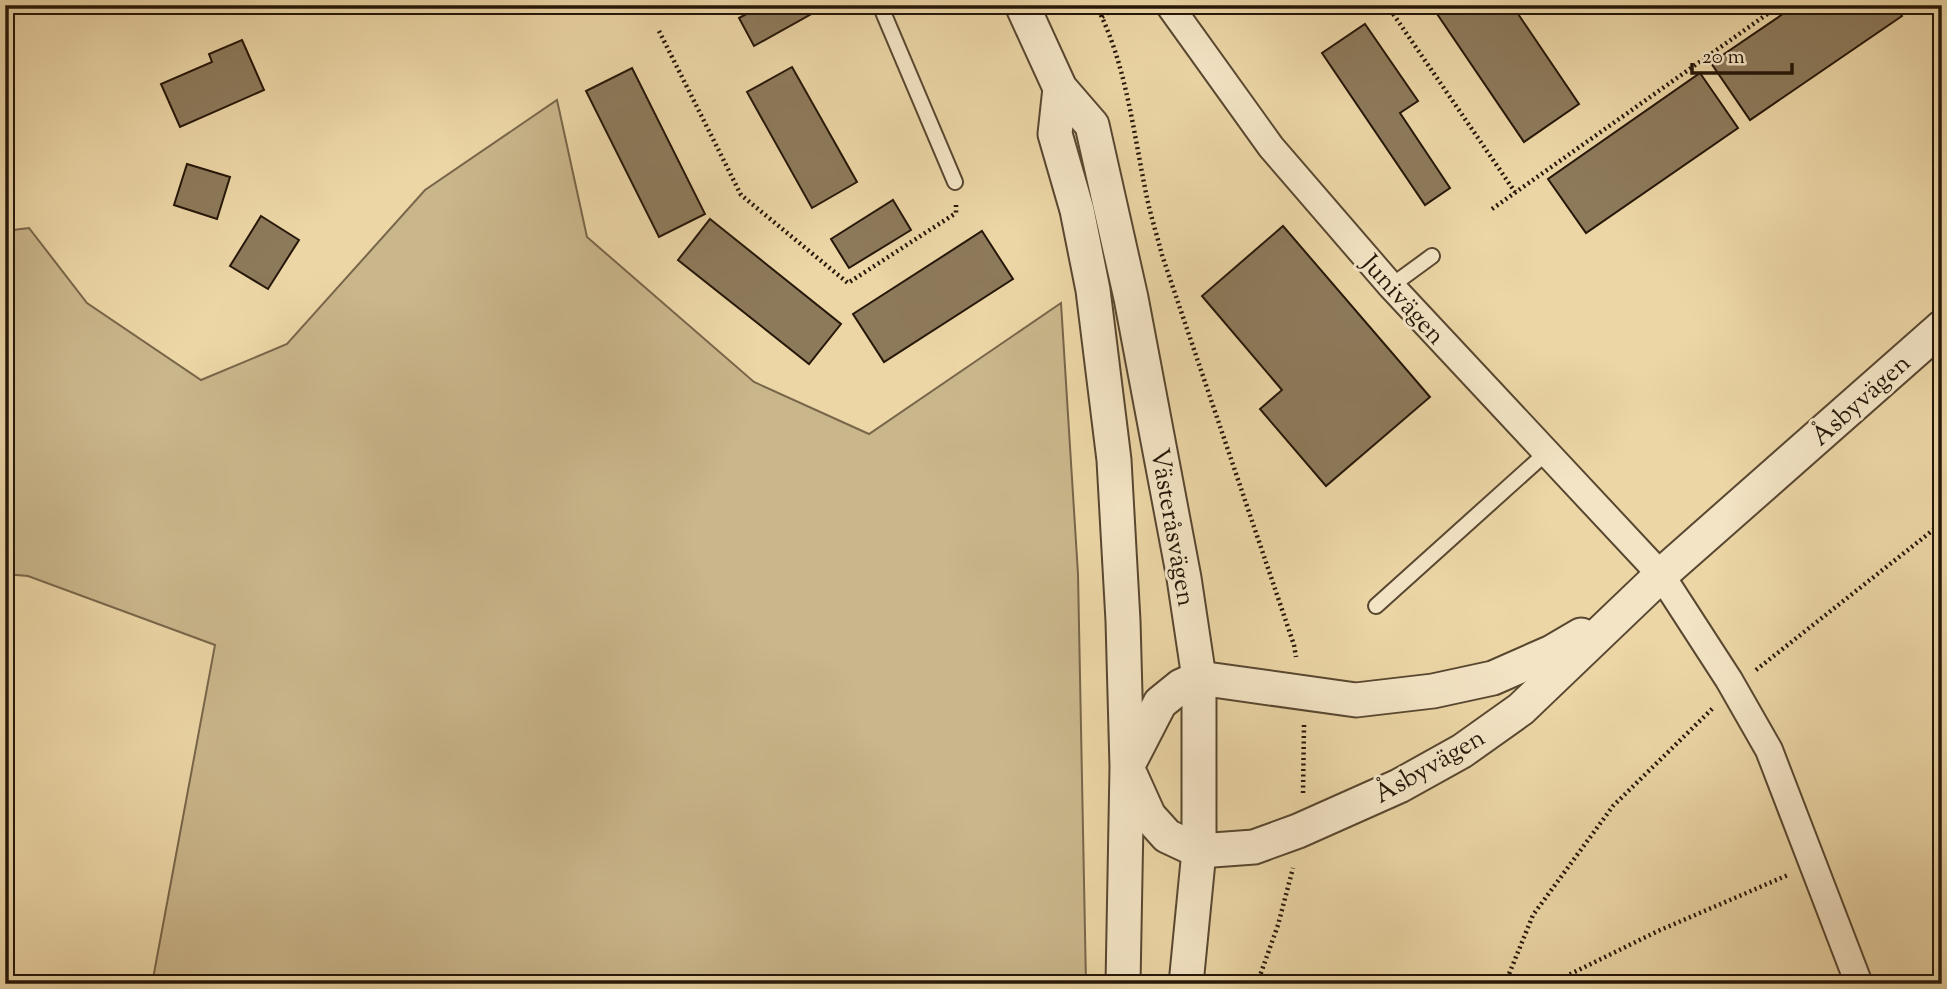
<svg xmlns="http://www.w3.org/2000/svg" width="1947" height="989" font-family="'Sorts Mill Goudy',serif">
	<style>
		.green { fill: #cab68b; stroke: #78664a; stroke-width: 2 }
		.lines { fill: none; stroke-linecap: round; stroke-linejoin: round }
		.stream { stroke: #756347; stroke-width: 10 }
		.building { fill: #8d7a5b; stroke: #261709; stroke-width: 2 }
		.service-casing { stroke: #584730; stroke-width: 18 }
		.minor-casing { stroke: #584730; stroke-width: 30 }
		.tertiary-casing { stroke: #584730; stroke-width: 37 }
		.path { stroke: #261709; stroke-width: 4.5; stroke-dasharray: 2 3.5; stroke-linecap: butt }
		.service { stroke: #f3e4c5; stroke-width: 14 }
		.minor { stroke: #f3e4c5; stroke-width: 26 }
		.tertiary { stroke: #f3e4c5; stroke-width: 33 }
		.labels { text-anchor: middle; stroke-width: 6; stroke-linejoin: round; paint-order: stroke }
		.street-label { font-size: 26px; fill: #261709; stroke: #f3e4c5 }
	</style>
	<rect width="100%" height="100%" fill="#ecd6a6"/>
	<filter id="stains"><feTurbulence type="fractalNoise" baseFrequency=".00286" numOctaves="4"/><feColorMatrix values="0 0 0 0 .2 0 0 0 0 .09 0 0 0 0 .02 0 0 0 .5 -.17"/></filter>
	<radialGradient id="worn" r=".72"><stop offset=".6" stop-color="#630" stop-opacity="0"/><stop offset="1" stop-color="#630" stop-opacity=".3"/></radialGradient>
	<polygon class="green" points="557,100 587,237 754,382 869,434 1061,303 1078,574 1086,984 152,984 215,645 28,576 5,574 5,231 29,228 87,303 201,380 287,344 425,190"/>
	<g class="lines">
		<polyline class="stream" points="5,560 10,561"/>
	</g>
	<g class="building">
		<polygon points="763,5 809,5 813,13 754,46 739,18"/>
		<polygon points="1431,5 1512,5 1579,104 1524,142"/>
		<polygon points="1796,5 1895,5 1902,16 1750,120 1711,63"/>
		<polygon points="1365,24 1418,101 1400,113 1450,188 1425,205 1322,53"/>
		<polygon points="242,40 264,90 180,127 161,84 212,62 209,54"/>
		<polygon points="792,67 857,182 812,208 747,92"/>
		<polygon points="632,68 705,214 659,237 586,91"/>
		<polygon points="1700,73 1738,128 1586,233 1548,179"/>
		<polygon points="187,164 230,177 217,219 174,205"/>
		<polygon points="893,200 911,230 849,268 831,239"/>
		<polygon points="261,216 299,240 268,289 230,266"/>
		<polygon points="710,219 841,324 809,364 678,260"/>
		<polygon points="1283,226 1430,397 1326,486 1260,409 1282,390 1202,296"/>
		<polygon points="982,231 1013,279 884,362 853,314"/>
	</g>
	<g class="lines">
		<g class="service-casing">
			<g id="service">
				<polyline points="880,5 955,182"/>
				<polyline points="1391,286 1432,256"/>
				<polyline points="1376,606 1546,453"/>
			</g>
		</g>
		<g class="minor-casing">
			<polyline id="minor" points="1169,5 1271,147 1391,286 1661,575 1729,680 1769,750 1859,984"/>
		</g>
		<g class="tertiary-casing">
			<g id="tertiary">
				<polyline points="1022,5 1060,88 1092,125 1131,298 1184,578 1199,678 1199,851 1186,984"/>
				<polyline points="1060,88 1055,134 1077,210 1093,290 1114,460 1123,621 1127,767 1123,984"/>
				<polyline points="1199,678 1356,700 1433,691 1493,678 1552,652 1581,635"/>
				<polyline points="1128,765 1160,703 1181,686 1199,678"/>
				<polyline points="1131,776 1149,816 1167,836 1199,851"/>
				<polyline points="1199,851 1254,847 1298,831 1399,786 1462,751 1521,709 1661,575 1942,327"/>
			</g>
		</g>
		<g class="path">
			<path d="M1096 5C1126 63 1133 130 1146 193 1150 214 1157 235 1162 255L1294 645 1296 657"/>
			<polyline points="1387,5 1515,192"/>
			<polyline points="1931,5 1942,13"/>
			<polyline points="1102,17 1118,5"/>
			<polyline points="659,31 741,195 848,283 956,213 956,203"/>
			<polyline points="1492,209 1780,5"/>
			<polyline points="1756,670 1942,523"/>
			<polyline points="1303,793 1304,725"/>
			<polyline points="1257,984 1278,925 1293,868"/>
			<polyline points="1505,984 1533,915 1613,806 1713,708"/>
			<polyline points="1550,984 1658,931 1788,875"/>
		</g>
		<use href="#service" class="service"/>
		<use href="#minor" class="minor"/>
		<use href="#tertiary" class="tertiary"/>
	</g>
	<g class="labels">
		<g class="street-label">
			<text transform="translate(1404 299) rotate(48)" y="9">Junivägen</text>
			<text transform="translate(1860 399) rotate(-42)" y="9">Åsbyvägen</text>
			<text transform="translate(1174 527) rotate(80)" y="9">Västeråsvägen</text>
			<text transform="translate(1429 765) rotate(-30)" y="9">Åsbyvägen</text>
		</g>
	</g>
	<rect width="1947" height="989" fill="none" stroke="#ecd6a6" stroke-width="28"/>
	<rect x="7" y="7" width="1933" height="975" fill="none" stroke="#261709" stroke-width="3.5"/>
	<rect x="14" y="14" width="1919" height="961" fill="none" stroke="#261709" stroke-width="2"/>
	<path d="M1692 63v10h100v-10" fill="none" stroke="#261709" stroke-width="3.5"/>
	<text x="1702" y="63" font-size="21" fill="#261709" stroke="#f3e4c5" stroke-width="5" paint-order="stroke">20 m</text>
	<rect width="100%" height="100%" filter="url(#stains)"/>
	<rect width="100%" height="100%" fill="url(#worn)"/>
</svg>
